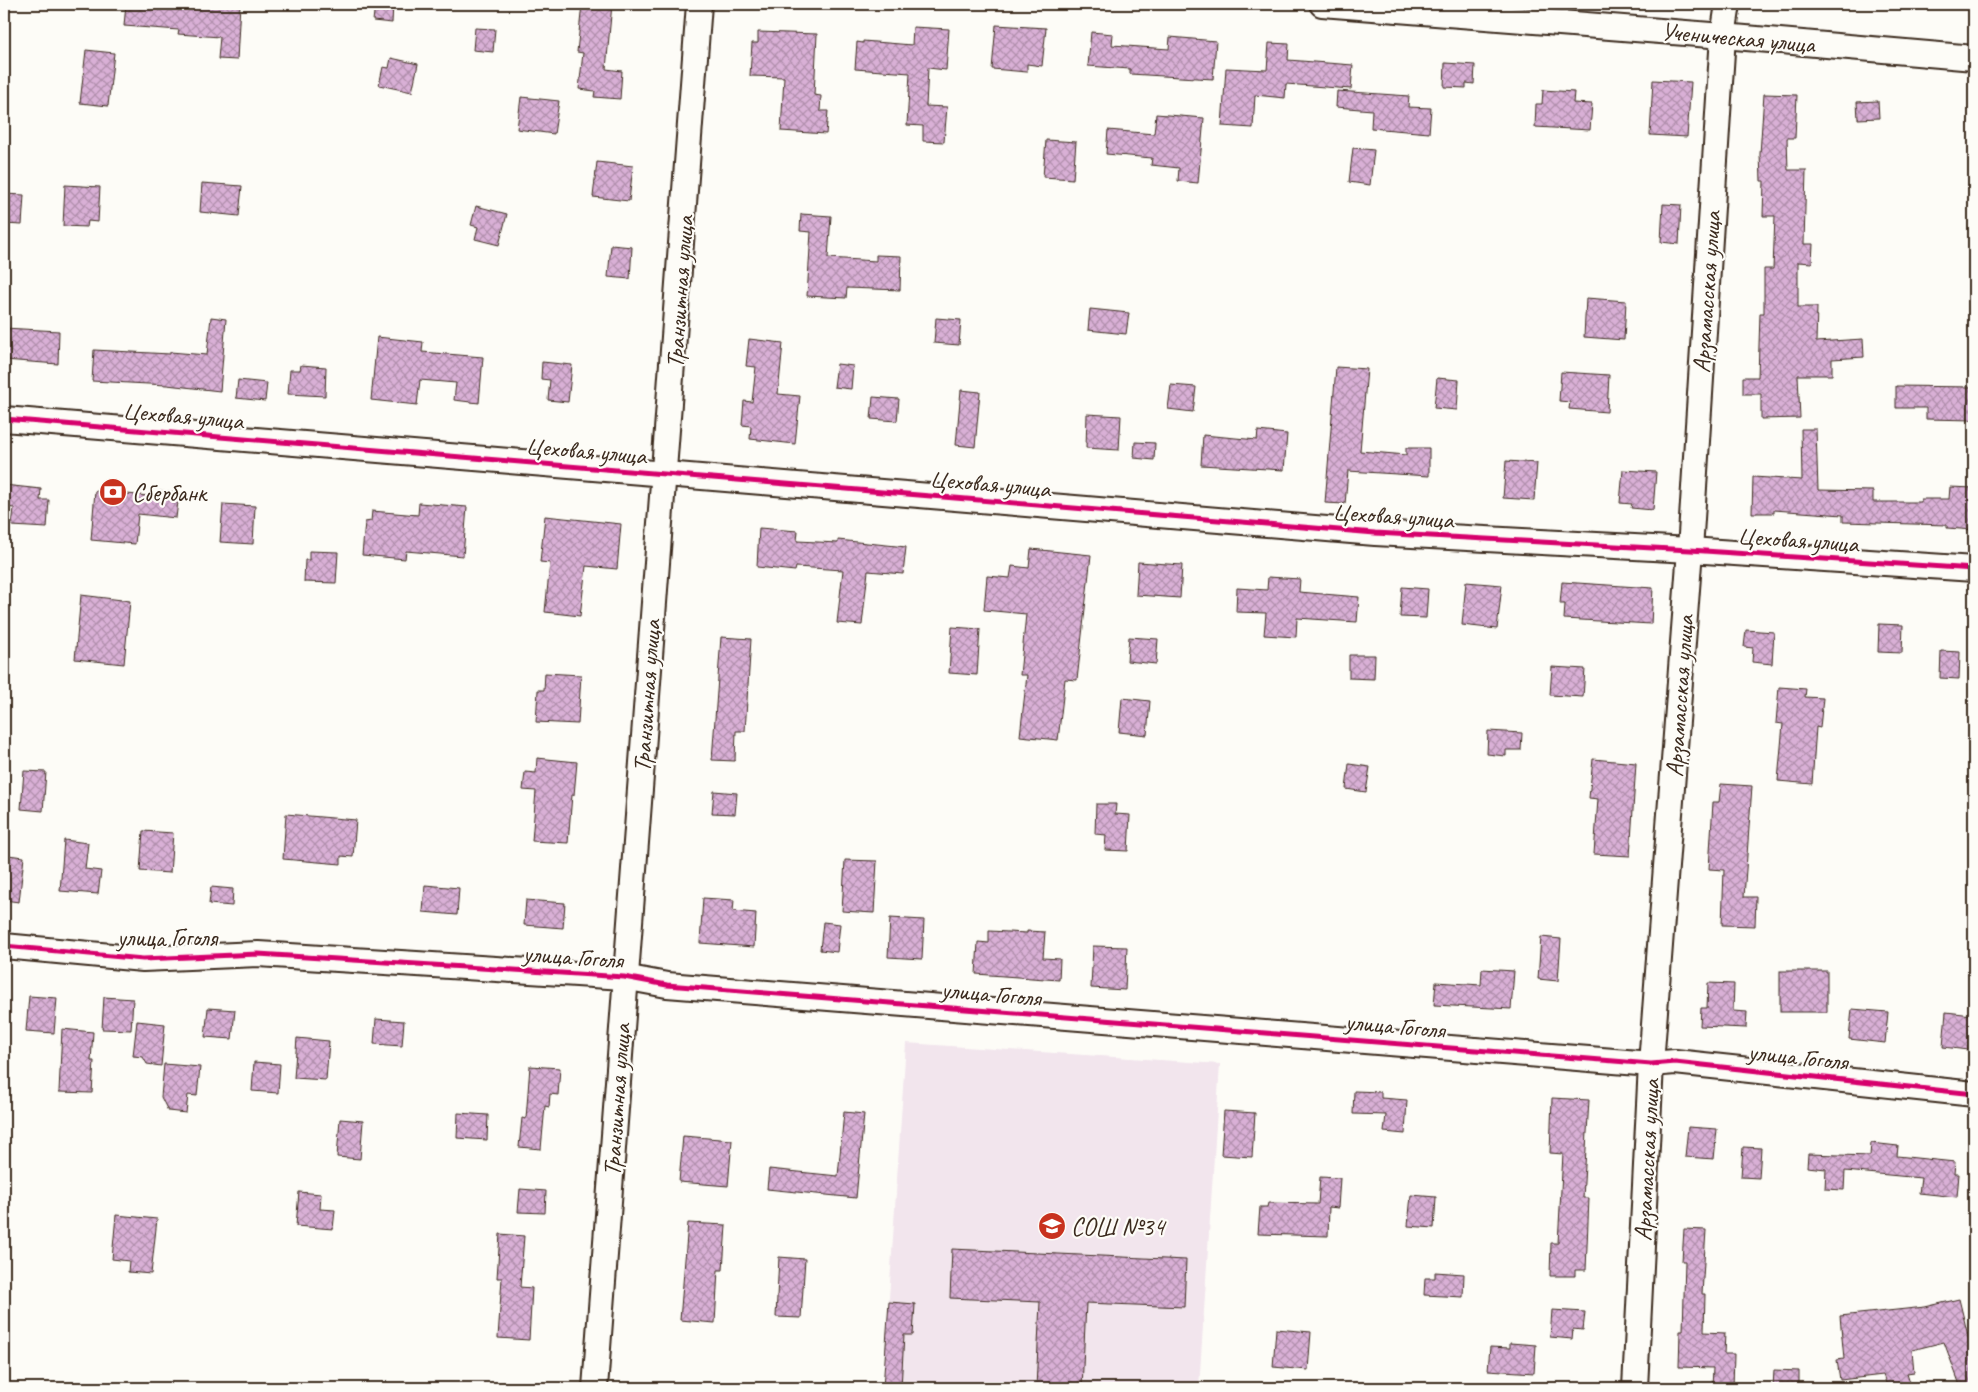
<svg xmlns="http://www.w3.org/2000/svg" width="1978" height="1392" font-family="Caveat,sans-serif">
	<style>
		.built { fill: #f2e5ed }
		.building { fill: url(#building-cross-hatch); stroke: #3b2a1e }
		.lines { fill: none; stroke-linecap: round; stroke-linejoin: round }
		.street-casing { stroke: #3b2a1e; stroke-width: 28 }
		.street { stroke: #fdfcf7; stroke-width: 24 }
		.cycleway-casing { stroke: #fdfcf7; stroke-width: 8 }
		.cycleway { stroke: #d6006c; stroke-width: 5 }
		.labels { text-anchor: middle; stroke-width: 4.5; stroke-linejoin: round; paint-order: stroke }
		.street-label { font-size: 25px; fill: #3b2a1e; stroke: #fdfcf7 }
		.poi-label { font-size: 25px; fill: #3b2a1e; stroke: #fdfcf7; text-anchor: start }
	</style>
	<defs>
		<pattern id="building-cross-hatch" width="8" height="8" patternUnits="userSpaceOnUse" patternTransform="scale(1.25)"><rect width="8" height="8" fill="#d9b0d6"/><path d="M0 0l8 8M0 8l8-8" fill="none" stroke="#b18fad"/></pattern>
	</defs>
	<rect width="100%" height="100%" fill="#fdfcf7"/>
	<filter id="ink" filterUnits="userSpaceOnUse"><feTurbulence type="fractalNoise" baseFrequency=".02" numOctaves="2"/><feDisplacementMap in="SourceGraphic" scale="10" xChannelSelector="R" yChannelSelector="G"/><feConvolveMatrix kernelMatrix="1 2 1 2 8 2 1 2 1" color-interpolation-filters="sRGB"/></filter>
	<g filter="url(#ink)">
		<polygon class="built" points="906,1043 1220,1064 1199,1388 883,1388"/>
		<g class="building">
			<polygon points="126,4 240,4 237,60 218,59 220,37 178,34 179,30 124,26"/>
			<polygon points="375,4 393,4 392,23 373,21"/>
			<polygon points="582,4 612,4 606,69 622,71 620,99 594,97 595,91 579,89 583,53 577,52"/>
			<polygon points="996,25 1046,28 1042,66 1027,64 1027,72 992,69"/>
			<polygon points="913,27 949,29 946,70 928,68 926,106 947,107 944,142 923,141 923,126 907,125 910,73 855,69 857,42 863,43 863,41 912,45"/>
			<polygon points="475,28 495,29 493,52 473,50"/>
			<polygon points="758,32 817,34 814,95 821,96 820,111 828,111 826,134 781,131 784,77 750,76 752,43 758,43"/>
			<polygon points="1091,32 1113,34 1112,45 1169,49 1170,37 1216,41 1213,79 1130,74 1130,69 1088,66"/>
			<polygon points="1269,43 1289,44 1288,60 1353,65 1351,89 1286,84 1285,98 1255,95 1253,128 1222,126 1226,68 1267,70"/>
			<polygon points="86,50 114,53 108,106 80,103"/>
			<polygon points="391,58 418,64 412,92 379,85 383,67 389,68"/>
			<polygon points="1445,63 1475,65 1474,84 1466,83 1466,88 1444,87"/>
			<polygon points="1653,80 1691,82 1687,137 1650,135"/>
			<polygon points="1543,90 1574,92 1573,103 1592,104 1590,130 1535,127 1536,104 1542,104"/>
			<polygon points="1337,91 1409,96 1408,107 1431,108 1429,133 1371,128 1372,110 1336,107"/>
			<polygon points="1764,94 1797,95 1795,138 1787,138 1788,170 1806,170 1804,244 1813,244 1812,263 1798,262 1798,307 1817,307 1816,342 1863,339 1864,357 1832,359 1832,375 1798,375 1800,418 1761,419 1761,394 1743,394 1743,377 1758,377 1760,313 1764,313 1764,269 1773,269 1775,216 1763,216 1764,181 1761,181 1760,154"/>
			<polygon points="521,97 559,101 554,134 517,129"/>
			<polygon points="1878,101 1879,118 1858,119 1857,102"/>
			<polygon points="1156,114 1204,118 1198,183 1178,181 1179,168 1151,165 1152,158 1106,154 1108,130 1154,134"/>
			<polygon points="1046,140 1076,142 1073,179 1043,177"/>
			<polygon points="1353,148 1374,150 1370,185 1349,182"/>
			<polygon points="597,162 633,166 629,201 593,197"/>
			<polygon points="202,183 242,186 239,216 200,212"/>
			<polygon points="65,185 100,187 98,222 88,221 87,227 63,226"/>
			<polygon points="4,194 24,195 22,225 4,224"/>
			<polygon points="1663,204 1681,205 1679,244 1661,242"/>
			<polygon points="476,206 507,214 499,245 475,239 478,227 471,225"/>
			<polygon points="801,214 831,216 828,258 876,261 876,255 901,256 900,290 847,288 846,298 807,296 811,232 800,231"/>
			<polygon points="611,245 632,247 630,279 608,277"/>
			<polygon points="1586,298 1626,301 1624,340 1584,337"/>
			<polygon points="1090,309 1129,313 1126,334 1088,330"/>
			<polygon points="211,317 226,319 220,391 167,385 92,381 94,350 170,354 170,352 207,355"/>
			<polygon points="936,318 961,320 959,345 934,343"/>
			<polygon points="4,328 59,331 58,364 4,360"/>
			<polygon points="377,337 423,342 422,352 483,357 479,403 454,400 456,383 420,380 417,405 371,400"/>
			<polygon points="749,339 783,343 778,394 800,396 795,444 750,439 751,426 742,425 744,401 752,402 756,367 746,366"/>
			<polygon points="542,362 572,365 568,402 548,400 550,380 541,379"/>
			<polygon points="837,364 853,366 851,389 834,387"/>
			<polygon points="301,365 326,367 325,396 288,394 290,370 300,370"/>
			<polygon points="1336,367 1367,369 1360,451 1406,455 1406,448 1429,448 1429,476 1348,471 1345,504 1325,503"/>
			<polygon points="1561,372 1609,375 1607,412 1569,409 1570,402 1559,401"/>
			<polygon points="1437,378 1459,380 1457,410 1434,408"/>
			<polygon points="238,380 267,383 265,401 236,398"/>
			<polygon points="1171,385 1196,387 1193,412 1168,409"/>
			<polygon points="1896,386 1974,387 1974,420 1926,419 1926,408 1896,408"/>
			<polygon points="961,390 980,392 975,447 956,445"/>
			<polygon points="873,397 899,399 897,421 871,419"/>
			<polygon points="1087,414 1121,416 1119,450 1086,448"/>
			<polygon points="1801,429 1816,429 1818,490 1873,491 1873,502 1921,502 1921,499 1949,499 1950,487 1974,488 1974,530 1947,528 1947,525 1843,522 1843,515 1774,510 1774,513 1752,513 1753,477 1802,480"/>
			<polygon points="1258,431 1287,434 1284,470 1201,465 1203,435 1257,440"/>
			<polygon points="1135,442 1155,443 1154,460 1134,458"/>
			<polygon points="1506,461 1537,463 1534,500 1503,498"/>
			<polygon points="1623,470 1656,472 1653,510 1631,508 1632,504 1620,503"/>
			<polygon points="4,485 41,489 40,500 49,500 47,528 12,526 14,508 4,507"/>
			<polygon points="95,491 159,497 160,491 179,493 176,518 138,514 135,544 91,540"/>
			<polygon points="419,503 467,507 463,556 406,551 405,559 362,555 365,522 371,521 372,511 418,515"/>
			<polygon points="223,504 255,506 253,544 220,542"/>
			<polygon points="545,516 621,524 617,569 586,566 580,616 545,612 550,563 540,562"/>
			<polygon points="759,528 798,531 797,541 838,543 838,540 906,547 903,574 868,571 862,625 837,623 843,570 796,567 795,571 757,567"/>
			<polygon points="1031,549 1091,555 1077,680 1065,679 1058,740 1020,736 1027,675 1020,675 1026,614 984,610 987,576 1010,578 1012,566 1029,568"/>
			<polygon points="309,551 338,552 336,583 304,582 305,560 309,560"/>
			<polygon points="1138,562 1182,565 1180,598 1136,595"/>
			<polygon points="1268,577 1300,579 1299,592 1359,597 1357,622 1297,618 1296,637 1264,635 1266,613 1236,612 1237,588 1267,590"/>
			<polygon points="1466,582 1502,585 1497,629 1462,625"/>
			<polygon points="1562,582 1653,588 1651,624 1564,619 1565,604 1560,604"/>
			<polygon points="1402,587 1428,589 1426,618 1400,617"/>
			<polygon points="81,595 130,601 124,664 75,659"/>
			<polygon points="1879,624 1903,625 1902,653 1878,652"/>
			<polygon points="952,627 980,629 977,675 949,673"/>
			<polygon points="1746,630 1774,632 1772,664 1752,662 1753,648 1744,647"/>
			<polygon points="721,637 751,639 745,731 736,731 735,761 712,760"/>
			<polygon points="1129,637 1158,639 1156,664 1127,661"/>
			<polygon points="1941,651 1960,652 1959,679 1940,678"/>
			<polygon points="1349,655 1375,655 1374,679 1349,678"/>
			<polygon points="1552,667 1585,669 1583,697 1550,695"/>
			<polygon points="545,673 581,675 578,724 536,722 538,690 544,690"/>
			<polygon points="1779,687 1806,689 1805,697 1823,698 1820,728 1816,727 1812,784 1778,781 1783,724 1776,723"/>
			<polygon points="1122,698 1150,701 1147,735 1119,732"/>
			<polygon points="1488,731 1522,733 1521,750 1506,750 1506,756 1487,754"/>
			<polygon points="537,758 577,762 574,795 572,795 568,843 532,841 536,791 523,790 525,772 536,773"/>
			<polygon points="1593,759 1636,763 1630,856 1594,854 1598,799 1589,798"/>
			<polygon points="1349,764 1370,767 1366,792 1346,789"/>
			<polygon points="24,771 46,772 43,811 21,809"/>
			<polygon points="1721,784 1752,786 1744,897 1756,897 1755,926 1722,925 1724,870 1709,869 1713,802 1719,802"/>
			<polygon points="714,791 737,793 735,814 712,813"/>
			<polygon points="1096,804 1116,804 1115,814 1130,815 1128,851 1105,850 1106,835 1095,834"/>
			<polygon points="286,814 356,820 353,857 341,856 341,864 283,859"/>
			<polygon points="143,831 173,833 170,873 140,871"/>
			<polygon points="64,840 88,843 85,869 101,871 98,894 60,891"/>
			<polygon points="8,855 24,857 19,902 4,900"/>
			<polygon points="845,860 877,861 874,913 842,911"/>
			<polygon points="425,885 459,888 457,915 423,912"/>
			<polygon points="211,887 233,889 232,906 209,904"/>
			<polygon points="703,898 734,900 733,911 756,913 754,947 700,943"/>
			<polygon points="526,900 565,903 563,928 524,925"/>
			<polygon points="890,918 924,920 922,959 888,957"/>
			<polygon points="823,922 840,924 837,952 820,950"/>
			<polygon points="989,931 1027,933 1027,931 1045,932 1043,958 1060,959 1059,980 976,974 978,942 989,943"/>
			<polygon points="1541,937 1561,939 1558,981 1538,979"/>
			<polygon points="1093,946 1127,947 1125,990 1091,988"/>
			<polygon points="1482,969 1514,971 1511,1009 1434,1005 1436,982 1481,985"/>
			<rect x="1780" y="971" width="47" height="41"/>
			<polygon points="1708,983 1734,984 1733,1011 1747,1012 1746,1028 1700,1026 1701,1008 1707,1008"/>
			<polygon points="29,996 57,998 54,1033 26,1031"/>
			<polygon points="104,997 133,999 131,1030 102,1029"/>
			<polygon points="208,1008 235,1010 232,1039 205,1037"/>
			<polygon points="1852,1009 1888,1012 1885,1043 1849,1039"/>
			<polygon points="1946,1012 1972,1015 1968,1050 1943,1047"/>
			<polygon points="376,1019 404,1021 402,1046 374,1044"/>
			<polygon points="137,1021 165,1024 161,1066 147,1064 143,1057 133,1056"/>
			<polygon points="62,1029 93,1032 91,1061 94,1061 92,1093 59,1092"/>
			<polygon points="297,1038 329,1041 326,1080 294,1078"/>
			<polygon points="254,1062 280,1064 278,1093 252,1091"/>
			<polygon points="164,1064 200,1067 197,1096 188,1095 186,1113 168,1111 161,1097"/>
			<polygon points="530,1066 560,1068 558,1095 550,1094 549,1107 545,1106 541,1149 519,1147 522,1118 526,1119"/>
			<polygon points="1354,1091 1381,1092 1381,1098 1407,1100 1405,1134 1384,1132 1386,1115 1353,1114"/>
			<polygon points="1552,1098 1589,1100 1583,1198 1589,1198 1586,1270 1575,1270 1575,1276 1550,1276 1551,1243 1558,1243 1563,1154 1550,1153"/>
			<polygon points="1224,1111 1255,1113 1252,1157 1221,1155"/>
			<polygon points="844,1112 864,1114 856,1198 767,1189 769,1169 838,1176"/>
			<polygon points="458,1113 488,1115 487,1140 457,1138"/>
			<polygon points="340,1119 363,1121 360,1159 337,1157"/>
			<polygon points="1688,1127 1717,1129 1714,1159 1685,1157"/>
			<polygon points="683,1136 732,1140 728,1186 679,1182"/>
			<polygon points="1871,1143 1898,1146 1897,1156 1955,1162 1954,1174 1959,1174 1957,1197 1919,1193 1921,1178 1845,1171 1844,1190 1825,1189 1826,1169 1807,1167 1808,1154 1870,1156"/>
			<polygon points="1743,1147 1761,1148 1759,1178 1741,1177"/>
			<polygon points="1320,1177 1340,1178 1338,1208 1329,1207 1328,1236 1258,1234 1260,1207 1267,1207 1268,1203 1318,1204"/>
			<polygon points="520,1189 546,1191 545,1213 518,1212"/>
			<polygon points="299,1192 321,1194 320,1209 335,1210 333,1229 296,1226"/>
			<polygon points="1411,1195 1436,1197 1434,1228 1408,1226"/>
			<polygon points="116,1215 157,1219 151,1274 128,1272 129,1261 112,1259"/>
			<polygon points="688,1223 726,1225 723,1270 718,1270 715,1323 680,1320"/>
			<polygon points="1684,1229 1706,1230 1702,1294 1705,1294 1704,1332 1725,1333 1724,1354 1734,1354 1733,1388 1712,1388 1713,1368 1679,1367 1680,1331 1683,1331 1685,1261 1682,1261"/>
			<polygon points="500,1234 524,1236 520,1287 532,1288 529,1340 498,1338 502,1278 497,1278"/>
			<polygon points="952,1249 1186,1260 1184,1307 1086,1303 1082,1388 1036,1388 1040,1302 950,1298"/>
			<polygon points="779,1257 805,1259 801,1318 776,1317"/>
			<polygon points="1435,1272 1464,1274 1463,1297 1424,1295 1425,1278 1435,1278"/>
			<polygon points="1959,1299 1974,1360 1974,1385 1961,1388 1944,1342 1912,1350 1914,1372 1907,1373 1912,1388 1888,1388 1883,1375 1840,1380 1837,1360 1844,1359 1840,1316 1925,1307"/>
			<polygon points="889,1302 915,1304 913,1335 904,1335 901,1388 883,1388"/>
			<polygon points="1552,1310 1585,1312 1583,1330 1573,1329 1572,1339 1550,1337"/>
			<polygon points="1276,1329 1311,1332 1308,1370 1273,1367"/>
			<polygon points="1510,1343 1536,1345 1534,1373 1488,1370 1490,1347 1510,1348"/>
			<polygon points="1774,1370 1799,1371 1799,1388 1773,1388"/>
		</g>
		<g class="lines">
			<g class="street-casing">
				<g id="street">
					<polyline points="1322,4 1723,36 1974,58"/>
					<polyline points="4,419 1375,533 1690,550 1974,569"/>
					<polyline points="4,946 143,959 258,954 624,977 667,985 1651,1064 1675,1062 1974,1094"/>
					<path d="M595 1388C628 927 666 465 699 4"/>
					<polyline points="1635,1388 1651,1064 1690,550 1723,36 1728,4"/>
				</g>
			</g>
			<use href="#street" class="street"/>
			<g class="cycleway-casing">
				<g id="cycleway">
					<polyline points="4,419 1375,533 1690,550 1974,569"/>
					<polyline points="4,946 143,959 258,954 624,977 667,985 1651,1064 1675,1062 1974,1094"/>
				</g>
			</g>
			<use href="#cycleway" class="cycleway"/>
		</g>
	</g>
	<defs>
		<g id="bank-disc" transform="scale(1.4375)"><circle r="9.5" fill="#c8321e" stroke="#fdfcf7"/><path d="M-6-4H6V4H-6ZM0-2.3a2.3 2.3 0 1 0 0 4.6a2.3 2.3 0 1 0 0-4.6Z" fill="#fff"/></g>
		<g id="school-disc" transform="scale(1.4375)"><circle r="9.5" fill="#c8321e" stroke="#fdfcf7"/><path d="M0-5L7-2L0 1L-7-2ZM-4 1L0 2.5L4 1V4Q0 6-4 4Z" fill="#fff"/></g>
	</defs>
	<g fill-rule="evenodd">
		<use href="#bank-disc" x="113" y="492"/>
		<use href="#school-disc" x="1052" y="1226"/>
	</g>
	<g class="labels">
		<g class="street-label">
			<text transform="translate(1738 37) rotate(5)" y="9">Ученическая улица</text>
			<text transform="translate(679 292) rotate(-86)" y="9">Транзитная улица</text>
			<text transform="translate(1706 292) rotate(-86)" y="9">Арзамасская улица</text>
			<text transform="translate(183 415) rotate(5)" y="9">Цеховая улица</text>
			<text transform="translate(586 450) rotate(5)" y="9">Цеховая улица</text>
			<text transform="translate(990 483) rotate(5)" y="9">Цеховая улица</text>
			<text transform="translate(1393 515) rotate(4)" y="9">Цеховая улица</text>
			<text transform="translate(1798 539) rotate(4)" y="9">Цеховая улица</text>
			<text transform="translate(646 696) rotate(-86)" y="9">Транзитная улица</text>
			<text transform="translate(1679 696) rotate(-86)" y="9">Арзамасская улица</text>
			<text x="167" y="946">улица Гоголя</text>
			<text transform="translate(573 956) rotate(4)" y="9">улица Гоголя</text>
			<text transform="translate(991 993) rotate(5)" y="9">улица Гоголя</text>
			<text transform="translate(1395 1025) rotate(5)" y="9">улица Гоголя</text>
			<text transform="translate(1798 1056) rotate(6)" y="9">улица Гоголя</text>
			<text transform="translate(616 1100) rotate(-86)" y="9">Транзитная улица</text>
			<text transform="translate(1646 1160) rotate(-87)" y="9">Арзамасская улица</text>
		</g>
		<g class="poi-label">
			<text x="132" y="501">Сбербанк</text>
			<text x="1071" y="1235">СОШ №34</text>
		</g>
	</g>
	<rect width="1978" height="1392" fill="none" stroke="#fdfcf7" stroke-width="20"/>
	<rect x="10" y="10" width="1958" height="1372" fill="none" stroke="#3b2a1e" stroke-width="2" filter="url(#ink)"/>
</svg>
